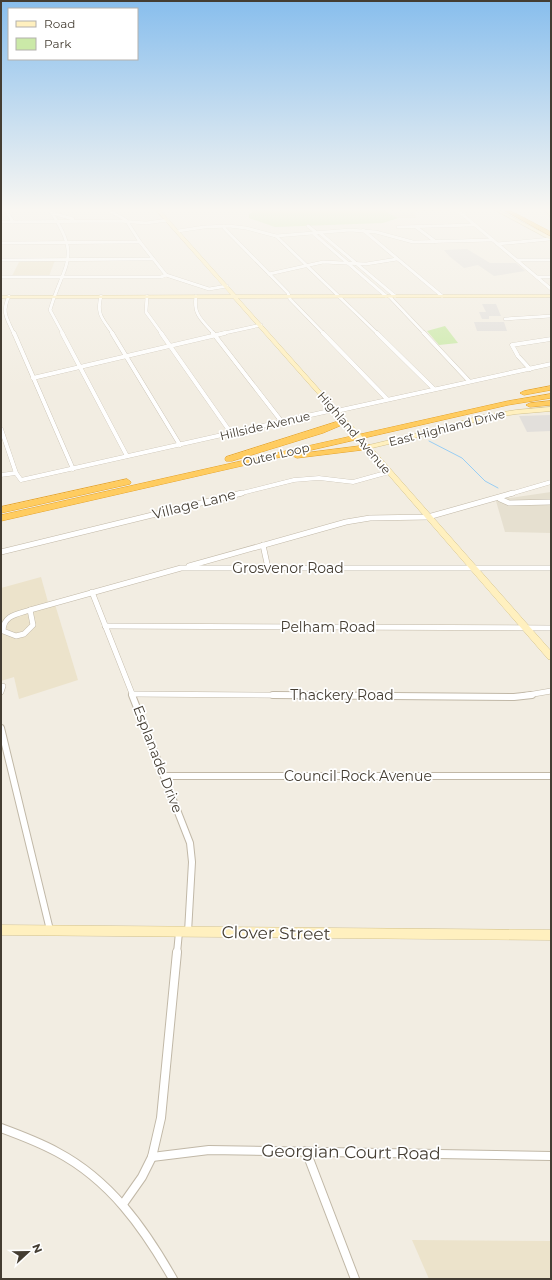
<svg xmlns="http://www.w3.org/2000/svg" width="552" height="1280" font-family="Montserrat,sans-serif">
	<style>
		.residential { fill: #e6e0d0 }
		.education { fill: #ece3cb }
		.green { fill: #cbe9a8 }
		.parking { fill: #e2dfdb }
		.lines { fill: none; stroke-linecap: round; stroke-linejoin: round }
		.stream { stroke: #99cef4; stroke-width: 1 }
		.street-far4-casing { stroke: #c1b8a7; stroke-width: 3.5 }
		.street-far3-casing { stroke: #c1b8a7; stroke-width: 4.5 }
		.street-far2-casing { stroke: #c1b8a7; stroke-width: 6 }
		.street-far1-casing { stroke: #c1b8a7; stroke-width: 8 }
		.street-casing { stroke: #c1b8a7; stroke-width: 10 }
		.secondary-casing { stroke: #d4c38f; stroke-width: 1 }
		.highway-casing { stroke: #e5a229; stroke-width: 1 }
		.street-far4 { stroke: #fff; stroke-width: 3 }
		.street-far3 { stroke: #fff; stroke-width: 4 }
		.street-far2 { stroke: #fff; stroke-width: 5 }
		.street-far1 { stroke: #fff; stroke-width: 6 }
		.street { stroke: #fff; stroke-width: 8 }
		.secondary { fill: #fff0bf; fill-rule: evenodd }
		.highway { fill: #ffcc60; fill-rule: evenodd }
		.secondary-bridge-casing { stroke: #d4c38f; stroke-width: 6; stroke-linecap: butt }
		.secondary-bridge { stroke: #fff0bf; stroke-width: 6 }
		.labels { text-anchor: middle; stroke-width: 3.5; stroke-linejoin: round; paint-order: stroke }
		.far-street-label { font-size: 12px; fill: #443d32; stroke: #fff }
		.street-label { font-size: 14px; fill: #443d32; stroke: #fff }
		.near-street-label { font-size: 17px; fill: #443d32; stroke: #fff }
	</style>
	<rect width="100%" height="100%" fill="#f2ede2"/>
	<polygon class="residential" points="551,492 551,533 505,532 496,501 502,499"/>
	<g class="education">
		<polygon points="381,209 452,209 454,210 415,212 416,218 398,218"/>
		<polygon points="20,260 55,260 49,276 12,276"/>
		<polygon points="41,577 48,602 54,601 78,680 19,699 14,677 1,681 1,588"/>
		<polygon points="412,1240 551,1241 551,1279 429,1279"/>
	</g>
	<g class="green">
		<polygon points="251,209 381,209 398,218 383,223 275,227 249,218 249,214 252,212"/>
		<polygon points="445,326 458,343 439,345 427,331"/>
	</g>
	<g class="parking">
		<polygon points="467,249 490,263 516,263 525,271 494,276 478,265 464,268 449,256 444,250"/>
		<polygon points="482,304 496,304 501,316 489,316 489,319 482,319 479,312 486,312"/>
		<polygon points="474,322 504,322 507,331 477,331"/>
		<polygon points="551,415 551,431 527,432 519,416"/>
	</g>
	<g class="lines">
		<polyline class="stream" points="429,441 462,458 485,481 498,488"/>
		<g class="street-far4-casing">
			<g id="street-far4">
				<polyline points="5,209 13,222"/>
				<path d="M49 209C83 258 64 262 50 310L63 334"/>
				<polyline points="106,209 126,220 140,242 166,275 209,289 227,286"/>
				<polyline points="456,209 551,289"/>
				<polyline points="52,213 73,219"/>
				<polyline points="1,222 119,221 146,223 168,220"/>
				<polyline points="224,226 224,228 288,293 290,299 324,334"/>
				<polyline points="308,226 317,233"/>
				<polyline points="398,227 475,225"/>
				<polyline points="416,227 436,242"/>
				<polyline points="363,230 442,296"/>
				<polyline points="178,231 204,227 229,226 246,228 276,236 350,230 376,232 413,242 493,240"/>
				<polyline points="320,233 395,296"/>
				<polyline points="314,234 386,296"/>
				<polyline points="276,236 378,334"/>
				<polyline points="1,243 140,242"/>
				<polyline points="497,244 550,239"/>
				<polyline points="1,260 153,259"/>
				<polyline points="517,260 551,260"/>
				<polyline points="269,274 323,262 366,264 397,259"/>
				<polyline points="1,277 161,277 166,275"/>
				<polyline points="537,277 551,277"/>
				<path d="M9 296C1 313 7 318 14 334"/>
				<path d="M101 296C96 315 103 319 113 334"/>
				<polyline points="147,296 146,312 162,334"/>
				<path d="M196 296C193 315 202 320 214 334"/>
				<polyline points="389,296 425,334"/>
				<polyline points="505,319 551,316"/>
				<polyline points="220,334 261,325"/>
			</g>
		</g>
		<g class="street-far3-casing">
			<g id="street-far3">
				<polyline points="14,333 73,469"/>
				<polyline points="62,333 127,456"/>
				<polyline points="112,333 180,445"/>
				<polyline points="161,333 231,433"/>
				<polyline points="213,333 282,422"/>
				<polyline points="323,333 387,399"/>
				<polyline points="377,333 434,389"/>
				<polyline points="424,333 469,381"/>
				<polyline points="530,369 518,356 512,345 551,339"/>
				<polyline points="33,378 225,333"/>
				<polyline points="1,429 16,473 21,480 329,411 341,410 551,364"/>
				<polyline points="1,475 16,473"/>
				<polyline points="238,494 294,480 319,478 353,482 389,472"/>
				<polyline points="510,494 551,482"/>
			</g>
		</g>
		<g class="street-far2-casing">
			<g id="street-far2">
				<polyline points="500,499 509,503 551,502"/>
				<polyline points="263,545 268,568"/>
				<polyline points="1,552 242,493"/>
				<polyline points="189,566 346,522 370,518 428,517 513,493"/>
				<polyline points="92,592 133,696"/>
				<path d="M30 610 33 625 24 634 16 636 3 631C3 615 18 614 30 610Z"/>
				<polyline points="30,610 181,568 551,568"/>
				<polyline points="105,626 551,628"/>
				<polyline points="1,692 3,686"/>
				<polyline points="132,694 400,696"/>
				<polyline points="522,696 551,691"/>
			</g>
		</g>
		<g class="street-far1-casing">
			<g id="street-far1">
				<polyline points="132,695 190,843 192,862 188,932"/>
				<polyline points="273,695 514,697 532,695"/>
				<polyline points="1,728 50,930"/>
				<polyline points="165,776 551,776"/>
				<polyline points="177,953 179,932"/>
			</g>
		</g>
		<g class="street-casing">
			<g id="street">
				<path d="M1 1128C20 1135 39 1142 57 1152 110 1180 144 1228 173 1279"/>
				<polyline points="306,1151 355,1279"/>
				<polyline points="152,1157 209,1150 551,1156"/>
				<polyline points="123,1204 142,1177 152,1157 161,1118 177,952"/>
			</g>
		</g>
		<g class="secondary-casing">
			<g id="secondary">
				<polygon points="155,209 159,209 236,295 551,295 551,297 238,298 351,425 352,426 349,428 347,427 233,298 1,298 1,296 231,295"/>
				<polygon points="493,209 497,209 551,237 551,240"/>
				<polygon points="544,209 548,209 551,213 551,217"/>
				<polygon points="551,407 551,411 516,414 485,419 414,438 372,448 551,651 551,660 548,659 360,442 363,440 369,445 411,435 484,415 516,410"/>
				<polygon points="1,925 551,930 551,940 1,935"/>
			</g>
		</g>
		<g class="highway-casing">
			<g id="highway">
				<polygon points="502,209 507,209 551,232 551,236"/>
				<polygon points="551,386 551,390 524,395 520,393 524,391"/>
				<polygon points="551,394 551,398 508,405 1,521 1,515 508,401"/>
				<polygon points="551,401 551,405 530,407 526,405 530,403"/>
				<polygon points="342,420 345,420 349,422 323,433 232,461 226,461 225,459 226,457"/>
				<polygon points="367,445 370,445 370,449 297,458 293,456 297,454"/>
				<polygon points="127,479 131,482 130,484 1,513 1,507"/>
			</g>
		</g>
		<use href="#street-far4" class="street-far4"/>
		<use href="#street-far3" class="street-far3"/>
		<use href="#street-far2" class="street-far2"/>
		<use href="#street-far1" class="street-far1"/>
		<use href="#street" class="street"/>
		<use href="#secondary" class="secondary"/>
		<use href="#highway" class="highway"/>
		<g class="secondary-bridge-casing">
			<polyline id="secondary-bridge" points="349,426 363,442"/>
		</g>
		<use href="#secondary-bridge" class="secondary-bridge"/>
	</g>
	<linearGradient id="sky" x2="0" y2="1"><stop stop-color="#88beed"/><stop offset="0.54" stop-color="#f9f7f2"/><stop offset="1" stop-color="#f9f7f2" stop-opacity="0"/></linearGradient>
	<rect width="552" height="388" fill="url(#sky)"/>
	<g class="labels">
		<g class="far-street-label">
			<text transform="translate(265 426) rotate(-13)" y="4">Hillside Avenue</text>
			<text transform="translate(447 428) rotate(-14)" y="4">East Highland Drive</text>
			<text transform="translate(354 433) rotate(49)" y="4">Highland Avenue</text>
			<text transform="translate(276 455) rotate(-13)" y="4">Outer Loop</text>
		</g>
		<g class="street-label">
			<text transform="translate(194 504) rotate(-14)" y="5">Village Lane</text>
			<text x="288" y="573">Grosvenor Road</text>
			<text x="328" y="632">Pelham Road</text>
			<text x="342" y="700">Thackery Road</text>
			<text transform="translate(158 759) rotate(69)" y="5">Esplanade Drive</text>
			<text x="358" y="781">Council Rock Avenue</text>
		</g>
		<g class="near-street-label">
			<text transform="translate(276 933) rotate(1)" y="6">Clover Street</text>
			<text transform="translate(351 1152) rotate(1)" y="6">Georgian Court Road</text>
		</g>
	</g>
	<rect width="552" height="1280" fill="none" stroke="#443d32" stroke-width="4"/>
	<rect x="8" y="8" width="130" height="52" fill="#ffffff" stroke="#b4b1ad"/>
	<rect x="16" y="21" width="20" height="6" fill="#fff0bf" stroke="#b4b1ad"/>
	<text x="44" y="28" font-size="12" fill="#443d32">Road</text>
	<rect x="16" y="38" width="20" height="12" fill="#cbe9a8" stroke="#b4b1ad"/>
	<text x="44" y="48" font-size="12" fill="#443d32">Park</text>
	<g transform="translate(28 1252) rotate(68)" stroke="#ffffff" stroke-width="3" paint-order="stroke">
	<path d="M0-3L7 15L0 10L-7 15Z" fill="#443d32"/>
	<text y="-6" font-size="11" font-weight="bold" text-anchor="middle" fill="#443d32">N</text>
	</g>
</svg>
